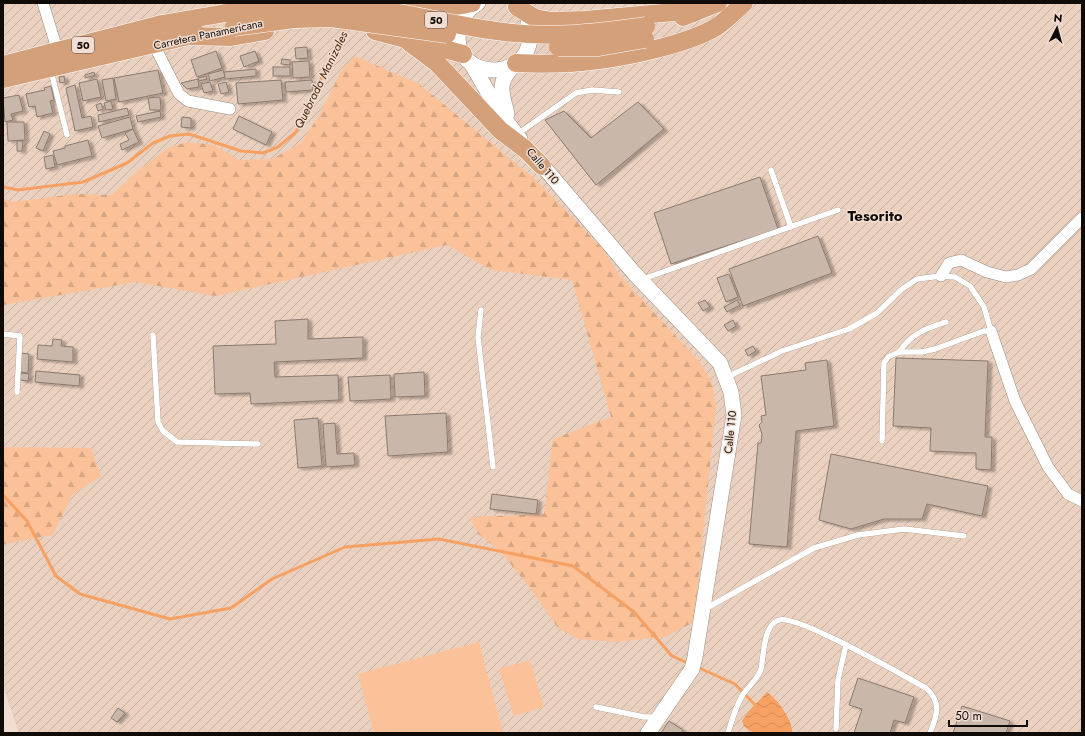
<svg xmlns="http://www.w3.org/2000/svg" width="1085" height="736" font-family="Jost,sans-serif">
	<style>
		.industrial { fill: url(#industrial-furrows) }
		.forest { fill: url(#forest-firs) }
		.pitch { fill: #fbc299 }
		.water { fill: url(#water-waves) }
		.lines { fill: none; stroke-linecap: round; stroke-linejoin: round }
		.stream { stroke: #f6a162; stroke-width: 3 }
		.building { fill: #c9b7ab; stroke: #8b7a6f; filter: url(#shadow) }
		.service-casing { stroke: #9d8c80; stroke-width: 6 }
		.minor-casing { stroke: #9d8c80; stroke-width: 12 }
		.secondary-casing { stroke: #9d8c80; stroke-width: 16 }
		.trunk-casing { stroke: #fff; stroke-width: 19 }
		.service { stroke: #fff; stroke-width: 5.5 }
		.minor { stroke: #fff; stroke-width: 11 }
		.secondary { stroke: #fff; stroke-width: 15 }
		.trunk { stroke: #d4a07a; stroke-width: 18 }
		.trunk-bridge-casing { stroke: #fff; stroke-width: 19; stroke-linecap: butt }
		.trunk-bridge { stroke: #d4a07a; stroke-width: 18 }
		.labels { text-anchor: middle; stroke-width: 3; stroke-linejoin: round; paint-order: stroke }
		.shield { fill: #f1ddd1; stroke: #544a44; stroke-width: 1 }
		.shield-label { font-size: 10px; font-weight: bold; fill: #110b07 }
		.street-label { font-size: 11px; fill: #110b07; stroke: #f1ddd1 }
		.water-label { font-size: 12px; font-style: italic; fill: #48270c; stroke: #f1ddd1 }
		.district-label { font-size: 15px; font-weight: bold; fill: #110b07; stroke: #f1ddd1 }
	</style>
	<defs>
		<pattern id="industrial-furrows" width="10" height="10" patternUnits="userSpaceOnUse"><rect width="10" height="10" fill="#ead0bf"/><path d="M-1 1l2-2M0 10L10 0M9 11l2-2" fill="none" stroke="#c8b1a3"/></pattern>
		<pattern id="forest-firs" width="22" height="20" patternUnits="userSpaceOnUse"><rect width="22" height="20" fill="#fbc299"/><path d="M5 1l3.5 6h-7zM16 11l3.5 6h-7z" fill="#d6a582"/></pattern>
		<pattern id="water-waves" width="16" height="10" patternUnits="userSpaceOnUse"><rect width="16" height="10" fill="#f6a162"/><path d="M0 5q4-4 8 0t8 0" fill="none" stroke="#d28954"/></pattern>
		<filter id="shadow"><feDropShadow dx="4" dy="2" stdDeviation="1" flood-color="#0004"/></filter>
	</defs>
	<rect width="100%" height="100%" fill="#f1ddd1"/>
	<polygon class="industrial" points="3,3 1082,3 1082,733 19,733 3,686"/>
	<g class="forest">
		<polygon points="355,56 419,84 535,179 602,248 620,276 700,362 712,383 716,407 694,622 665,637 615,642 578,639 558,628 530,588 501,552 478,534 470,517 544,514 553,439 611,417 572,280 491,270 447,245 215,296 136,282 3,305 3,198 12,202 74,194 111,195 139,170 168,148 187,142 215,145 239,160 272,159 301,143 320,114 341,71"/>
		<polygon points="3,447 91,448 101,476 72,495 53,535 4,544"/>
	</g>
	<g class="pitch">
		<polygon points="479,642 503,733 374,733 358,674"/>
		<polygon points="530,660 544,707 514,716 499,669"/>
	</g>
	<path class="water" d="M767 692C777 699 793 720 792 733H752L744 726 742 721 748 712Z"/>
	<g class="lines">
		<g class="stream">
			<polyline points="3,187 18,190 83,182 127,163 153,143 170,136 189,134 241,151 263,153 278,147 296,132 346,26"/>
			<polyline points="3,495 27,521 56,576 80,594 170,619 231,608 272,579 345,547 439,539 573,566 634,612 672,656 688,663"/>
			<polyline points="697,667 735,684 758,708"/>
		</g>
	</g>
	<g class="building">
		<polygon points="307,47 308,58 296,59 295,48"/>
		<polygon points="216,51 222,68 197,77 191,60"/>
		<polygon points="255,51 259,61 244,67 240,56"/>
		<polygon points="282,59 290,60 290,65 281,64"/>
		<polygon points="309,61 310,77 293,78 292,62"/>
		<rect x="273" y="67" width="17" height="9"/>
		<polygon points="256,69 256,76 225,79 224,72"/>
		<polygon points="158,70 163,93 119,102 114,78"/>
		<polygon points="223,70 225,77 210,81 208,74"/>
		<polygon points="94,72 95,75 85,78 85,75"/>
		<polygon points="64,76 65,82 60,83 59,77"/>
		<polygon points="206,76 207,79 199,81 198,78"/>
		<polygon points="113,78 116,99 106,101 102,80"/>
		<polygon points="97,79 101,97 83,101 79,83"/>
		<polygon points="198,79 199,87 187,89 181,83"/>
		<polygon points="281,80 283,100 238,104 236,83"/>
		<polygon points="312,80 313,90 286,92 285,82"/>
		<polygon points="210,82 213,91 204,93 201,84"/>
		<polygon points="226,82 229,92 221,94 218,84"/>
		<polygon points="75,85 82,118 91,116 93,127 75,131 66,88"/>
		<polygon points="51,86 54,100 50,101 53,113 37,117 35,106 29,107 26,94 45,90 44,88"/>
		<polygon points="19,95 23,111 11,114 13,120 5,122 3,98"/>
		<polygon points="160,97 161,110 150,110 148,98"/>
		<polygon points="111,101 113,109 106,110 104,103"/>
		<polygon points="638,102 664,129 596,185 545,120 564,111 591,138"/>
		<polygon points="101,103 103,109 98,111 96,105"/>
		<polygon points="127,108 129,115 99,122 98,115"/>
		<polygon points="160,111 161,117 138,122 136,116"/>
		<polygon points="239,116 272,132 266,145 233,129"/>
		<polygon points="130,117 133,129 102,138 98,126"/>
		<polygon points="182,117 191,118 191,128 181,127"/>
		<polygon points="7,122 24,122 25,140 8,141"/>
		<polygon points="133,129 139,142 122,150 120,144 129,140 125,133"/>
		<polygon points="44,131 50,134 43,151 36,148"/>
		<polygon points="88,140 92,156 57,165 53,151 65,148 65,146"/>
		<polygon points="17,141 23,141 22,151 17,151"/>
		<polygon points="53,155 55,167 46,169 44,157"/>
		<polygon points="760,177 778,229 671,264 654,213"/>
		<polygon points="818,236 832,273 743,306 729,269"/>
		<polygon points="729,274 738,297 726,302 717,278"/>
		<polygon points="705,300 710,307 703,311 698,303"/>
		<polygon points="737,300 740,305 727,312 724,307"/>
		<polygon points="308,319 308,339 363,337 363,358 274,362 275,377 338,375 339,400 251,404 250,393 215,394 213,346 276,344 275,321"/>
		<polygon points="733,320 736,326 728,331 724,325"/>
		<polygon points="53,339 62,340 61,346 73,347 73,362 37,359 38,345 52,346"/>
		<polygon points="753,346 756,351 748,356 745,350"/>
		<polygon points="21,353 29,354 28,373 20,372"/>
		<polygon points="896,358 988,361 985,437 992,437 991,470 976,469 976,453 930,451 931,428 893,426"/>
		<polygon points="827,360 834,426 796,431 787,547 749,544 758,443 761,443 762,434 759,425 762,422 761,416 766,415 761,376 806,370 805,363"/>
		<polygon points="36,371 80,375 79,386 35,382"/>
		<polygon points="424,372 425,396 395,397 394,374"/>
		<polygon points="21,373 29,374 28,381 20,380"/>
		<polygon points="390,375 391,399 350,401 348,377"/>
		<polygon points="446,413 448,452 388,456 385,416"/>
		<polygon points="318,418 322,466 298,468 294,420"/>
		<polygon points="335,423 337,454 354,453 355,465 326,467 323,424"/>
		<polygon points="831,454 988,486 982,516 927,504 922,519 884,519 851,529 819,520"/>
		<polygon points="492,494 538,500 536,514 490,509"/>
		<polygon points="858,678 914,697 905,723 894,720 890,733 854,733 862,709 849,705"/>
		<polygon points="962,706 1010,721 1006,733 953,733"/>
		<polygon points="118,708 125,713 117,722 111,718"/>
		<polygon points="669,721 683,730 681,733 661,733"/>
	</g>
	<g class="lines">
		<g class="service-casing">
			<g id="service">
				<polyline points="51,71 67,135"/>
				<polyline points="516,135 576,93 592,90 619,92"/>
				<polyline points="771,170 791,227"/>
				<polyline points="643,279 838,210"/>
				<polyline points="481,310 478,337 493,467"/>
				<polyline points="3,334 20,336 17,392"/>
				<polyline points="153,335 158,422 163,431 177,442 258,444"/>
				<path d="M899 352C912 333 925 329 946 322"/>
				<polyline points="727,377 782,351 849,329 877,313 902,289 917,279 941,276 955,277 970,286 984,307 991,331 984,331 935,349 922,352 899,352 888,357 884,363 882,441"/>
				<polyline points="705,609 814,548 858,535 904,529 964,536"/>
				<polyline points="596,707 644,717 656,717"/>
				<polyline points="836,729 838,680 846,645"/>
				<path d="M728 733C732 720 735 708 742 696 747 688 758 679 761 669 764 655 763 625 779 620 797 614 904 676 926 688 942 702 937 716 930 733"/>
			</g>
		</g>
		<g class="minor-casing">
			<g id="minor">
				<polyline points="43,3 58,52"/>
				<polyline points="154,45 179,94 188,101 230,109"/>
				<polyline points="941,276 949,263 961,260 987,272 1006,277 1018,275 1031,269 1082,218"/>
				<polyline points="991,331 1015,401 1048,467 1068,494 1082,501"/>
			</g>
		</g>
		<g class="secondary-casing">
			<g id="secondary">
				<path d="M478 3C468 9 461 17 459 29 448 85 544 84 528 23"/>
				<polyline points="471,63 500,113 520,139"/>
				<path d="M507 114C502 92 496 84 514 65"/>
				<polyline points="536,158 634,273 720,363 731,392 734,415 695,657 692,669 648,733"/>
			</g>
		</g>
		<g class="trunk-casing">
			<g id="trunk">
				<path d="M404 3C434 8 443 9 472 3"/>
				<polyline points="517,7 535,18 551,21 585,20 674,12 693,13"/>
				<polyline points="683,17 718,3"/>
				<polyline points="375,31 463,54"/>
				<polyline points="186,36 231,37 265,31"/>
				<polyline points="410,43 437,63 500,130 525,149 542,166"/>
				<path d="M516 63C564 66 609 61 656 49 676 44 698 38 716 27 726 21 735 11 744 3"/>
				<polyline points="3,65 162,24 226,13"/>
				<polyline points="3,79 197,34"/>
			</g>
		</g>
		<use href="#service" class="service"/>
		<use href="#minor" class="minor"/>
		<use href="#secondary" class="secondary"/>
		<use href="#trunk" class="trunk"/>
		<g class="trunk-bridge-casing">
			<g id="trunk-bridge">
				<path d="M226 13C259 7 292 2 325 3 386 6 444 25 504 32 552 38 598 33 646 26"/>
				<polyline points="234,27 294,19 331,18 447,34"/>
				<polyline points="558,47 599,47 645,39"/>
			</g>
		</g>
		<use href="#trunk-bridge" class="trunk-bridge"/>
	</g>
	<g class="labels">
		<g class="shield">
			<rect x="425" y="12" width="22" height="16" rx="3"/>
			<rect x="72" y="37" width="22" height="16" rx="3"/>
		</g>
		<g class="shield-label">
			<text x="436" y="24">50</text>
			<text x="83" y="49">50</text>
		</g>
		<g class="street-label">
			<text transform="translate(208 34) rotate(-12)" y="4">Carretera Panamericana</text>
			<text transform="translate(543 166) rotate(50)" y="4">Calle 110</text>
			<text transform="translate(730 432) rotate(-84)" y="4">Calle 110</text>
		</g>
		<g class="water-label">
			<text transform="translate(321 80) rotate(-64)" y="4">Quebrada Manizales</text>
		</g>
		<g class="district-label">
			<text x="875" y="221">Tesorito</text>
		</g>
	</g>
	<rect width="1085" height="736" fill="none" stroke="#110b07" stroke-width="8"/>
	<g transform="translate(1057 28) rotate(6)" stroke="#f1ddd1" stroke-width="3" paint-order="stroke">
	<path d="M0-3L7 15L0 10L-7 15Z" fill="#110b07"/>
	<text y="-6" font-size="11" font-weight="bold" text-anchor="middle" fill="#110b07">N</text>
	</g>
	<path d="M949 720v6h78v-6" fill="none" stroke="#110b07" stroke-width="2"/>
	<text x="955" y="720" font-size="12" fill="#110b07" stroke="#f1ddd1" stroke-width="3" paint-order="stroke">50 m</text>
</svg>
